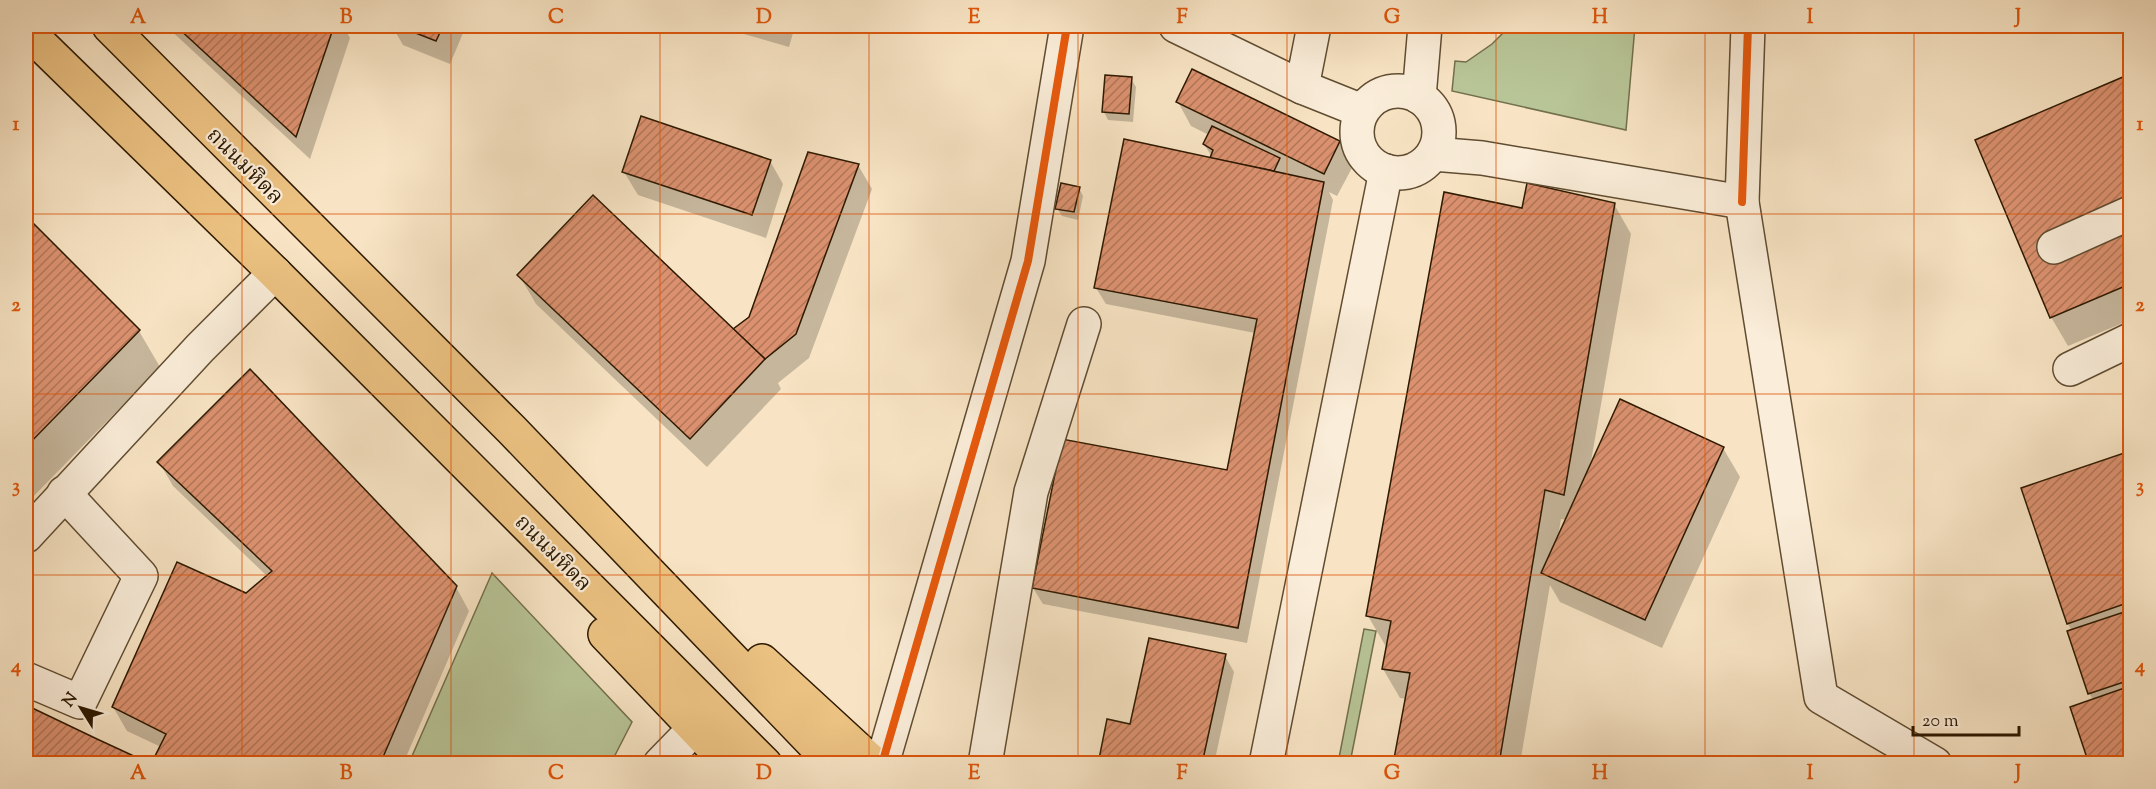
<svg xmlns="http://www.w3.org/2000/svg" width="2156" height="789" font-family="'Sorts Mill Goudy','Noto Serif Thai',serif">
	<style>
		.grass { fill: #b8c597; stroke: #726f4c; stroke-width: 1.5 }
		.shadow { fill: #0003; fill-rule: evenodd }
		.building { fill: url(#building-hatch); stroke: #2d1900; stroke-width: 1.5 }
		.lines { fill: none; stroke-linecap: round; stroke-linejoin: round }
		.minor-casing { stroke: #604c31; stroke-width: 36 }
		.major-casing { stroke: #2d1900; stroke-width: 36 }
		.minor { stroke: #faedd9; stroke-width: 33 }
		.major { stroke: #ecc282; stroke-width: 33 }
		.cycleway-casing { stroke: #faedd9; stroke-width: 11 }
		.cycleway { stroke: #e8590c; stroke-width: 8 }
		.grid { fill: none; stroke: #df560b; stroke-width: 1.5; stroke-opacity: 0.55 }
		.labels { text-anchor: middle; stroke-width: 4.5; stroke-linejoin: round; paint-order: stroke }
		.street-label { font-size: 22px; fill: #2d1900; stroke: #faedd9 }
		.neatline { fill: none; stroke: #df560b; stroke-width: 2 }
		.grid-label { font-size: 20px; text-anchor: middle; font-weight: bold; fill: #df560b }
	</style>
	<defs>
		<pattern id="building-hatch" width="6" height="6" patternUnits="userSpaceOnUse" patternTransform="scale(1.5)"><rect width="6" height="6" fill="#db916f"/><path d="M-1 1l2-2M0 6l6-6M5 7l2-2" fill="none" stroke="#b27659"/></pattern>
	</defs>
	<rect width="100%" height="100%" fill="#f8e4c4"/>
	<filter id="stains"><feTurbulence type="fractalNoise" baseFrequency=".00333" numOctaves="4"/><feColorMatrix values="0 0 0 0 .2 0 0 0 0 .09 0 0 0 0 .02 0 0 0 .5 -.17"/></filter>
	<radialGradient id="worn" r=".72"><stop offset=".6" stop-color="#630" stop-opacity="0"/><stop offset="1" stop-color="#630" stop-opacity=".3"/></radialGradient>
	<g class="grass">
		<polygon points="1510,26 1635,26 1626,130 1452,91 1455,61 1466,62 1492,44"/>
		<polygon points="492,573 632,722 611,763 409,763"/>
		<polygon points="1364,629 1376,631 1350,763 1338,763"/>
	</g>
	<g class="shadow">
		<polygon points="166,26 343,26 350,38 310,159"/>
		<polygon points="392,26 466,26 450,64 403,45"/>
		<polygon points="716,26 795,26 789,47"/>
		<polygon points="2130,76 2130,320 2068,346 2051,317 1977,141"/>
		<polygon points="1131,79 1136,87 1133,122 1108,120 1104,112"/>
		<polygon points="1178,102 1339,142 1353,166 1337,196 1329,192 1333,200 1247,643 1043,604 1033,588 1228,472 1255,333 1106,304 1096,288 1211,160 1212,157 1204,144 1209,135 1191,126"/>
		<polygon points="770,161 783,184 766,238 638,195 624,172"/>
		<polygon points="858,165 872,189 809,358 778,383 781,389 707,467 536,304 519,275 738,335"/>
		<polygon points="1079,188 1083,196 1078,220 1062,216 1057,208"/>
		<path d="M1614 204 1631 234 1590 467 1723 448 1740 477 1662 648 1560 602 1550 585 1520 764H1395L1407 699 1400 698 1383 669 1388 646 1385 645 1368 616 1523 210ZM1561 519 1567 520 1558 537Z"/>
		<polygon points="26,218 139,331 160,367 26,504"/>
		<polygon points="2130,453 2130,764 2091,764 2094,701 2089,693 2072,631 2068,624 2023,489"/>
		<polygon points="159,462 456,587 469,611 403,764 153,764 161,747 127,731 113,707 268,577 173,486"/>
		<polygon points="1225,656 1234,672 1214,764 1099,764"/>
		<polygon points="26,707 147,764 26,764"/>
	</g>
	<g class="building">
		<polygon points="176,26 334,26 296,137"/>
		<polygon points="398,26 443,26 436,41"/>
		<polygon points="1192,69 1340,141 1324,174 1176,102"/>
		<polygon points="2130,74 2130,284 2050,318 1975,140"/>
		<polygon points="1105,75 1132,77 1129,114 1102,112"/>
		<polygon points="641,116 771,160 752,215 622,172"/>
		<polygon points="1212,126 1280,158 1274,171 1210,158 1213,150 1203,144"/>
		<polygon points="1124,139 1324,182 1238,628 1032,588 1062,439 1227,470 1257,319 1094,288"/>
		<polygon points="808,152 859,164 796,334 765,359 733,329 749,317"/>
		<polygon points="1061,183 1080,187 1074,212 1055,209"/>
		<polygon points="1527,183 1615,203 1564,495 1545,490 1499,764 1393,764 1410,673 1382,669 1391,621 1366,616 1444,192 1522,208"/>
		<polygon points="593,195 765,359 690,439 517,275"/>
		<polygon points="26,216 140,330 26,447"/>
		<polygon points="250,369 457,586 380,764 151,764 166,734 112,707 177,562 246,593 272,571 157,462"/>
		<polygon points="1620,399 1724,447 1645,620 1541,573"/>
		<polygon points="2130,451 2130,602 2067,624 2021,488"/>
		<polygon points="2130,610 2130,680 2088,694 2067,631"/>
		<polygon points="1149,638 1226,654 1202,764 1098,764 1107,719 1130,724"/>
		<polygon points="2130,686 2130,764 2089,764 2070,707"/>
		<polygon points="26,705 97,739 151,764 26,764"/>
	</g>
	<g class="lines">
		<g class="minor-casing">
			<g id="minor">
				<polyline points="1176,26 1302,87 1362,111"/>
				<polyline points="1748,26 1742,202 1821,697 1935,764"/>
				<polyline points="1302,87 1314,26"/>
				<circle cx="1398" cy="132" r="41"/>
				<polyline points="1419,97 1425,26"/>
				<polyline points="1433,154 1482,158 1742,202"/>
				<polyline points="2054,247 2130,213"/>
				<polyline points="2070,369 2130,340"/>
				<polyline points="26,536 200,348 275,273"/>
				<polyline points="26,679 80,702 141,576 64,493"/>
				<polyline points="660,764 695,728"/>
				<polyline points="882,764 1028,261 1067,26"/>
				<polyline points="985,764 1031,492 1084,324"/>
				<polyline points="1266,764 1386,171"/>
			</g>
		</g>
		<g class="major-casing">
			<g id="major">
				<polyline points="109,26 512,430 833,764"/>
				<polyline points="26,30 275,273 765,764"/>
				<polyline points="605,634 729,764"/>
				<polyline points="762,661 874,764"/>
			</g>
		</g>
		<use href="#minor" class="minor"/>
		<use href="#major" class="major"/>
		<g class="cycleway-casing">
			<g id="cycleway">
				<polyline points="1742,202 1748,26"/>
				<polyline points="882,764 1028,261 1067,26"/>
			</g>
		</g>
		<use href="#cycleway" class="cycleway"/>
	</g>
	<path class="grid" d="M242 26V764M451 26V764M660 26V764M869 26V764M1078 26V764M1287 26V764M1496 26V764M1705 26V764M1914 26V764M26 214H2130M26 394H2130M26 575H2130"/>
	<g class="labels">
		<g class="street-label">
			<text transform="translate(246 165) rotate(45)" y="8">ถนนมหิดล</text>
			<text transform="translate(554 552) rotate(45)" y="8">ถนนมหิดล</text>
		</g>
	</g>
	<rect width="2156" height="789" fill="none" stroke="#f8e4c4" stroke-width="66"/>
	<g transform="translate(81 708) rotate(307)" stroke="#faedd9" stroke-width="4.5" paint-order="stroke">
	<path d="M0-4.5L10 22L0 15L-10 22Z" fill="#2d1900"/>
	<text y="-9" font-size="16" font-weight="bold" text-anchor="middle" fill="#2d1900">N</text>
	</g>
	<path d="M1913 726v9h106v-9" fill="none" stroke="#2d1900" stroke-width="3"/>
	<text x="1922" y="726" font-size="18" fill="#2d1900" stroke="#faedd9" stroke-width="4.5" paint-order="stroke">20 m</text>
	<rect x="33" y="33" width="2090" height="723" class="neatline"/>
	<g class="grid-label">
		<text x="138" y="23">A</text>
		<text x="346" y="23">B</text>
		<text x="556" y="23">C</text>
		<text x="764" y="23">D</text>
		<text x="974" y="23">E</text>
		<text x="1182" y="23">F</text>
		<text x="1392" y="23">G</text>
		<text x="1600" y="23">H</text>
		<text x="1810" y="23">I</text>
		<text x="2018" y="23">J</text>
		<text x="16" y="130">1</text>
		<text x="2140" y="130">1</text>
		<text x="16" y="311">2</text>
		<text x="2140" y="311">2</text>
		<text x="16" y="492">3</text>
		<text x="2140" y="492">3</text>
		<text x="16" y="672">4</text>
		<text x="2140" y="672">4</text>
		<text x="138" y="779">A</text>
		<text x="346" y="779">B</text>
		<text x="556" y="779">C</text>
		<text x="764" y="779">D</text>
		<text x="974" y="779">E</text>
		<text x="1182" y="779">F</text>
		<text x="1392" y="779">G</text>
		<text x="1600" y="779">H</text>
		<text x="1810" y="779">I</text>
		<text x="2018" y="779">J</text>
	</g>
	<rect width="100%" height="100%" filter="url(#stains)"/>
	<rect width="100%" height="100%" fill="url(#worn)"/>
</svg>
